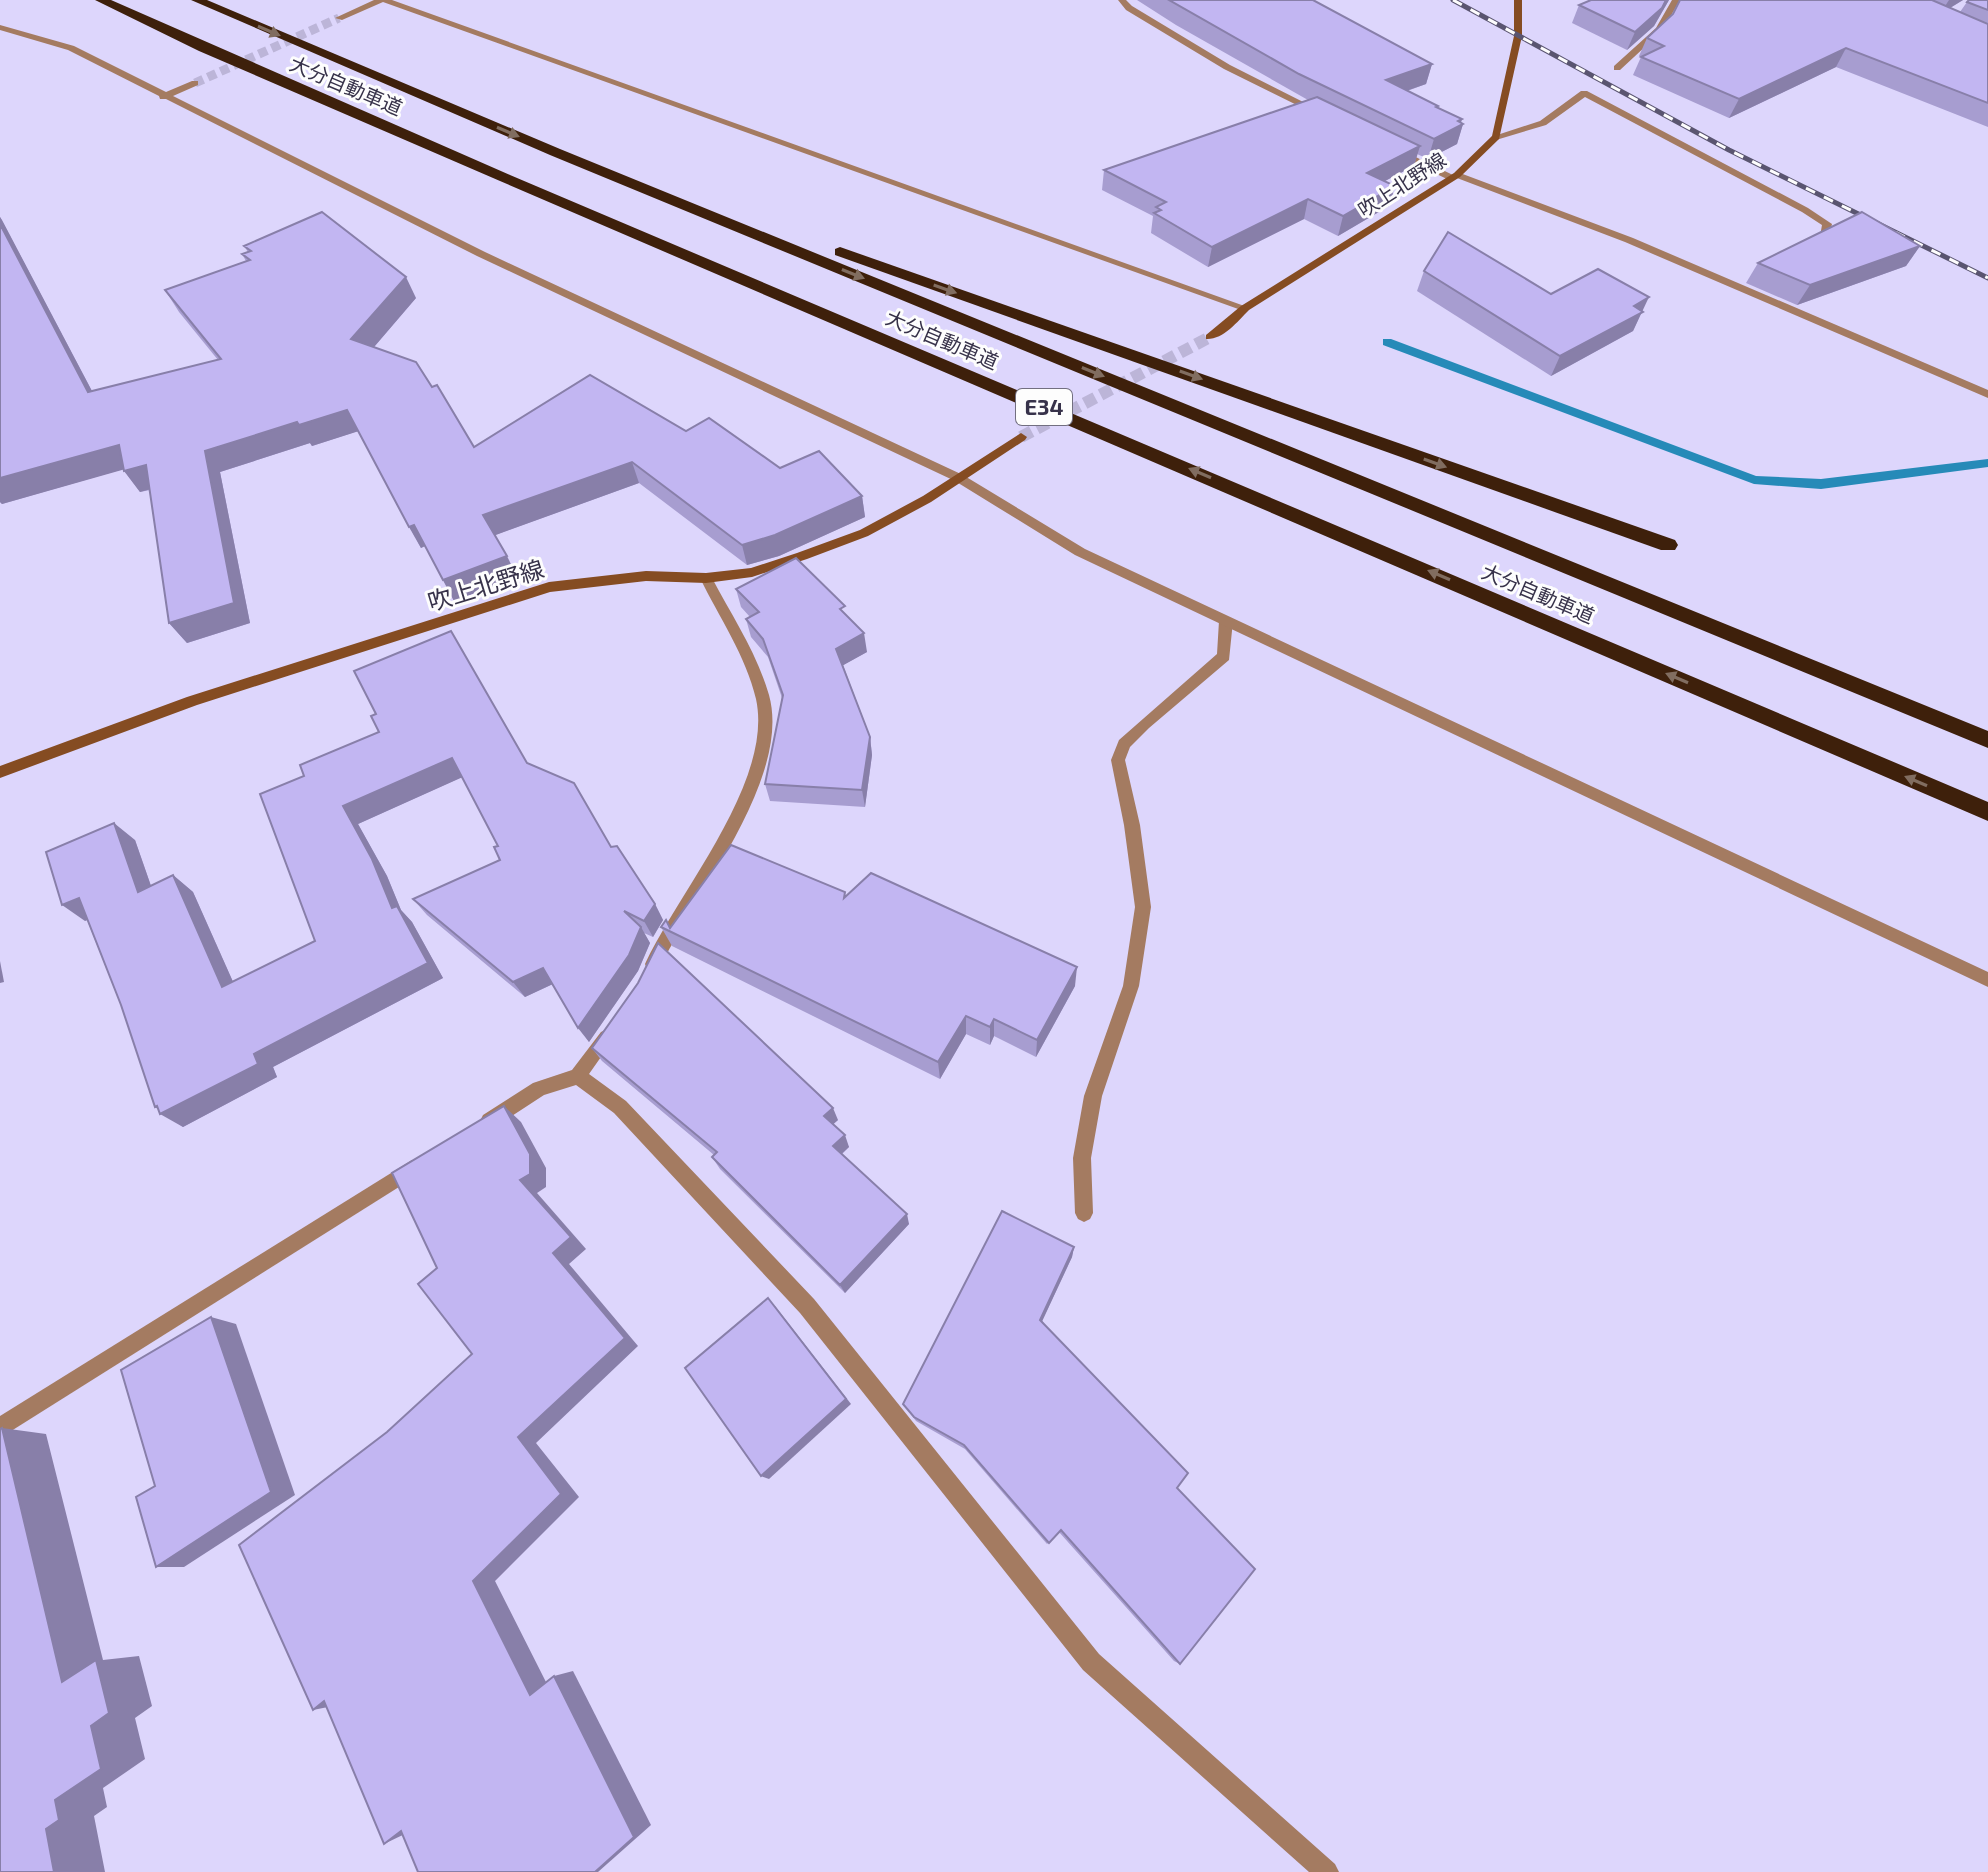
<svg xmlns="http://www.w3.org/2000/svg" width="1988" height="1872" font-family="'Exo 2','Noto Sans JP',sans-serif">
	<style>
		.lines { fill: none; stroke-linecap: round; stroke-linejoin: round }
		.stream { fill: #268ab8; fill-rule: evenodd }
		.street-tunnel { stroke: #bcb5d8; stroke-width: 9; stroke-dasharray: 9 5; stroke-linecap: butt }
		.secondary-tunnel { stroke: #bcb5d8; stroke-width: 12; stroke-dasharray: 12 6; stroke-linecap: butt }
		.lane { fill: #a47b61; fill-rule: evenodd }
		.street { fill: #a47b61; fill-rule: evenodd }
		.secondary { fill: #854c22; fill-rule: evenodd }
		.highway { fill: #3e200b; fill-rule: evenodd }
		.rail-casing { stroke: #5a5570; stroke-width: 5 }
		.rail { stroke: #fdfdfd; stroke-width: 3; stroke-dasharray: 10; stroke-linecap: butt }
		.wall { fill: #a79dd0 }
		.shaded-wall { fill: #887fa9 }
		.building { fill: #c2b6f2; stroke: #887fa9; stroke-width: 2 }
		.oneway { fill: #816d60 }
		.labels { text-anchor: middle; stroke-width: 6; stroke-linejoin: round; paint-order: stroke }
		.far-street-label { font-size: 20px; fill: #37324a; stroke: #fdfdfd }
		.shield { fill: #fdfdfd; stroke: #726f80; stroke-width: 2 }
		.shield-label { font-size: 22px; font-weight: bold; fill: #37324a }
		.street-label { font-size: 24px; fill: #37324a; stroke: #fdfdfd }
	</style>
	<rect width="100%" height="100%" fill="#ddd6fc"/>
	<g class="lines">
		<polygon class="stream" points="1383,339 1391,339 1756,476 1821,479 1988,459 1988,467 1821,489 1754,484 1383,345"/>
		<polyline class="street-tunnel" points="195,83 339,18"/>
		<polyline class="secondary-tunnel" points="1021,437 1210,337"/>
		<g class="lane">
			<polygon points="1581,91 1587,91 1808,208 1832,224 1828,240 1819,242 1822,225 1802,212 1585,97 1546,125 1496,140 1491,137 1540,121"/>
			<polygon points="1226,616 1233,621 1229,660 1149,728 1130,747 1125,760 1140,825 1151,907 1139,986 1102,1096 1091,1158 1093,1213 1090,1219 1084,1222 1078,1219 1075,1213 1073,1158 1084,1096 1123,986 1135,907 1124,825 1111,760 1119,740 1217,654 1219,621"/>
		</g>
		<g class="street">
			<polygon points="374,0 392,0 1250,308 1241,310 383,2 342,20 335,18"/>
			<polygon points="1118,0 1126,0 1132,6 1230,65 1323,112 1315,114 1224,69 1126,10"/>
			<polygon points="1672,0 1680,0 1662,31 1620,70 1614,70 1614,66 1656,28"/>
			<polygon points="0,25 74,46 166,92 192,81 198,81 198,85 173,96 485,252 963,475 1085,549 1988,972 1988,987 1075,555 955,481 477,256 166,99 160,99 159,96 68,50 0,30"/>
			<polygon points="1393,149 1399,149 1453,175 1460,173 1633,238 1988,390 1988,398 1625,242 1457,178 1449,180 1393,153"/>
			<path d="M706 573 712 578C732 616 757 653 769 695 792 778 694 896 659 969L653 971 647 969 645 964C679 891 774 781 756 699 746 656 719 617 700 578Z"/>
			<polygon points="607,1029 613,1032 615,1037 589,1074 626,1101 814,1299 1099,1654 1335,1864 1339,1872 1309,1872 1083,1670 800,1313 614,1113 576,1085 544,1095 495,1127 489,1129 483,1127 480,1121 483,1115 533,1083 572,1070 601,1032"/>
			<polygon points="412,1160 418,1163 421,1169 418,1175 0,1438 0,1416"/>
		</g>
		<g class="secondary">
			<path d="M1514 0H1522V36L1499 139 1460 177 1249 310C1237 322 1223 340 1206 339V335L1241 306 1454 173 1492 136 1514 36Z"/>
			<polygon points="1021,433 1027,437 1025,440 931,502 868,536 807,559 752,577 706,583 646,581 550,592 197,705 0,778 0,766 187,697 549,582 646,571 706,573 751,568 797,553 860,530 923,496"/>
		</g>
		<g class="highway">
			<polygon points="95,0 111,0 510,175 1988,802 1988,821 500,181 199,51"/>
			<polygon points="191,0 207,0 560,149 1988,731 1988,748 550,155"/>
			<polygon points="840,247 1675,540 1678,545 1675,550 1661,550 835,255 835,249"/>
		</g>
		<g class="rail-casing">
			<polyline id="rail" points="1453,0 1729,150 1988,278"/>
		</g>
		<use href="#rail" class="rail"/>
	</g>
	<g class="wall">
		<polygon points="1137,0 1313,0 1432,64 1426,84 1407,91 1438,106 1438,108 1463,124 1457,144 1428,159 1417,154 1414,166 1384,181 1395,186 1389,206 1338,236 1304,219 1208,267 1151,233 1153,216 1102,190 1104,170 1308,100 1176,25"/>
		<polygon points="1591,0 1669,0 1654,26 1627,50 1572,23 1579,5"/>
		<polygon points="1680,0 1963,0 1950,8 1960,12 1967,2 1988,0 1988,127 1836,67 1729,118 1633,75 1641,57 1639,56 1647,38 1673,14"/>
		<polygon points="0,217 92,391 218,360 179,312 165,290 246,261 242,254 248,252 244,246 416,298 374,347 432,387 474,447 686,431 780,468 862,496 865,517 779,556 747,565 639,483 495,535 517,577 454,601 425,546 421,548 358,431 312,446 310,443 220,472 250,623 187,643 169,623 150,490 140,492 123,469 2,504 0,502"/>
		<polygon points="1920,246 1906,266 1797,305 1746,283 1758,263"/>
		<polygon points="1424,271 1551,294 1642,311 1633,331 1551,376 1417,291"/>
		<polygon points="736,589 846,615 867,652 843,665 870,737 872,755 865,807 770,801 765,784 782,698 768,657 751,637 746,619 750,617 741,607"/>
		<polygon points="527,763 611,847 655,904 663,920 653,937 644,933 650,943 638,971 589,1042 553,984 525,997 427,915 413,899 500,860 498,846 462,777 358,824 387,876 401,910 412,922 443,978 273,1067 277,1077 183,1127 155,1107 121,1005 87,920 85,921 135,840 151,886 173,875 193,892 233,982 315,941 260,794"/>
		<polygon points="846,896 1075,986 1036,1057 994,1036 990,1045 966,1034 940,1079 672,946 661,927 670,928"/>
		<polygon points="592,1048 838,1120 833,1124 849,1147 842,1154 909,1224 845,1293 720,1169 712,1157 714,1155 602,1061"/>
		<polygon points="1074,1247 1072,1257 1042,1321 1177,1488 1180,1664 1174,1661 1059,1532 1047,1544 965,1449 916,1421 903,1404"/>
	</g>
	<g class="shaded-wall">
		<polygon points="1666,0 1669,0 1654,26 1627,50 1635,32"/>
		<polygon points="1949,0 1963,0 1940,14"/>
		<polygon points="1846,48 1836,67 1729,118 1739,99"/>
		<polygon points="1432,64 1426,84 1380,100 1386,80"/>
		<polygon points="1462,119 1460,126 1463,124 1457,144 1428,159 1434,139"/>
		<polygon points="1420,146 1414,166 1362,193 1367,173"/>
		<polygon points="1395,186 1389,206 1338,236 1343,216"/>
		<polygon points="1308,199 1304,219 1208,267 1212,247"/>
		<polygon points="0,217 2,220 104,414 88,392 0,224"/>
		<polygon points="1920,246 1906,266 1797,305 1810,285"/>
		<polygon points="406,277 416,298 362,361 351,339"/>
		<polygon points="1649,297 1633,331 1551,376 1560,356 1634,306"/>
		<polygon points="347,410 359,431 312,446 310,443 220,472 250,623 187,643 169,623 205,451 297,422"/>
		<polygon points="119,445 136,466 2,504 0,502 0,478"/>
		<polygon points="632,462 639,483 493,536 483,515"/>
		<polygon points="146,465 162,486 140,492 124,471"/>
		<polygon points="862,496 865,517 779,556 747,565 742,545"/>
		<polygon points="414,525 425,546 421,548 409,527"/>
		<polygon points="507,556 517,577 454,601 443,580"/>
		<polygon points="864,633 867,652 840,667 836,649"/>
		<polygon points="870,737 872,755 865,807 862,790"/>
		<polygon points="452,758 465,776 358,824 387,876 401,910 412,922 443,978 273,1067 277,1077 183,1127 160,1114 164,1112 155,1107 254,1054 392,908 343,806"/>
		<polygon points="114,823 135,840 159,909 138,892"/>
		<polygon points="173,875 193,892 242,1002 222,987"/>
		<polygon points="79,898 101,914 85,921 62,905"/>
		<polygon points="655,904 663,920 653,937 644,921"/>
		<polygon points="641,927 650,943 638,971 589,1042 578,1028"/>
		<polygon points="0,961 4,982 0,983"/>
		<polygon points="1077,967 1075,986 1036,1057 1037,1040"/>
		<polygon points="543,968 555,983 525,997 513,982"/>
		<polygon points="966,1016 966,1034 940,1079 938,1062"/>
		<polygon points="994,1019 994,1036 990,1045 990,1027"/>
		<polygon points="504,1106 521,1122 546,1168 546,1187 537,1193 586,1249 569,1264 638,1346 536,1443 579,1497 495,1581 550,1690 530,1695 473,1581 518,1437 553,1253 520,1180"/>
		<polygon points="833,1108 838,1120 829,1128 824,1116"/>
		<polygon points="845,1135 849,1147 838,1157 833,1146"/>
		<polygon points="907,1214 909,1224 845,1293 840,1285"/>
		<polygon points="1074,1247 1072,1257 1039,1328 1040,1320"/>
		<polygon points="775,1306 851,1404 769,1479 761,1476"/>
		<polygon points="211,1317 236,1324 295,1495 184,1567 156,1567"/>
		<polygon points="2,1428 46,1434 103,1660 139,1656 152,1706 135,1718 145,1759 103,1788 107,1807 94,1816 105,1872 54,1872 46,1829 55,1800 62,1682"/>
		<polygon points="573,1671 651,1825 598,1872 595,1872 554,1676"/>
		<polygon points="324,1701 343,1704 313,1710"/>
		<polygon points="401,1831 411,1831 384,1844"/>
	</g>
	<g class="building">
		<polygon points="1169,0 1313,0 1432,64 1386,80 1438,106 1436,107 1462,119 1458,121 1463,124 1434,139 1299,74"/>
		<polygon points="1591,0 1666,0 1662,8 1635,32 1579,5"/>
		<polygon points="1680,0 1932,0 1988,24 1988,103 1846,48 1739,99 1641,57 1664,46 1647,38 1673,14"/>
		<polygon points="1969,0 1988,0 1988,10 1967,2"/>
		<polygon points="1317,97 1420,146 1367,173 1395,186 1343,216 1308,199 1212,247 1154,213 1161,210 1156,207 1166,202 1104,170"/>
		<polygon points="322,212 406,277 351,339 416,362 432,387 437,385 474,447 590,375 686,431 709,418 780,468 819,451 862,496 775,535 742,545 632,462 483,515 507,556 443,580 414,525 409,527 347,410 299,425 297,422 205,451 234,603 169,623 146,465 124,471 119,445 0,478 0,224 88,392 221,359 165,290 250,260 242,254 251,251 244,246"/>
		<polygon points="1862,212 1920,246 1810,285 1758,263"/>
		<polygon points="1448,232 1551,294 1598,269 1649,297 1634,306 1643,312 1560,356 1424,271"/>
		<polygon points="796,558 845,606 840,609 864,633 836,649 870,737 862,790 765,784 783,695 763,639 746,619 759,612 736,589"/>
		<polygon points="451,631 527,763 574,783 611,847 617,846 655,904 644,921 624,911 641,927 629,955 578,1028 543,968 513,982 413,899 500,860 494,847 498,846 452,758 343,806 372,859 392,908 397,906 428,963 254,1054 258,1064 160,1114 157,1106 155,1107 121,1005 79,898 62,905 46,852 114,823 138,892 173,875 222,987 315,941 260,794 304,776 300,765 379,732 371,716 376,714 354,671"/>
		<polygon points="731,845 845,892 844,898 871,873 1077,967 1037,1040 994,1019 990,1027 966,1016 938,1062 661,927 666,920 670,928"/>
		<polygon points="658,943 833,1108 824,1116 845,1135 833,1146 907,1214 840,1285 712,1157 717,1152 592,1048 638,983"/>
		<polygon points="504,1106 530,1154 530,1174 520,1180 571,1237 553,1253 625,1338 518,1437 561,1494 473,1581 530,1695 554,1676 634,1837 595,1872 418,1872 401,1831 384,1844 324,1701 313,1710 239,1545 387,1432 472,1354 418,1284 437,1268 392,1173"/>
		<polygon points="1002,1211 1074,1247 1040,1320 1188,1473 1177,1488 1255,1569 1180,1664 1061,1530 1049,1543 964,1445 914,1417 903,1404"/>
		<polygon points="768,1298 846,1399 761,1476 685,1368"/>
		<polygon points="211,1317 271,1492 156,1567 136,1497 155,1486 121,1370"/>
		<polygon points="2,1428 62,1682 96,1660 109,1713 91,1726 101,1769 55,1800 59,1820 46,1829 54,1872 0,1872 0,1429"/>
	</g>
	<defs><path id="oneway-solid" d="M-6-.8H1V-3.2L6.5 0L1 3.2V.8H-6Z" transform="scale(2)"/></defs>
	<g class="oneway">
		<use href="#oneway-solid" transform="translate(269 31) rotate(23)"/>
		<use href="#oneway-solid" transform="translate(508 132) rotate(23)"/>
		<use href="#oneway-solid" transform="translate(853 274) rotate(22)"/>
		<use href="#oneway-solid" transform="translate(945 289) rotate(19)"/>
		<use href="#oneway-solid" transform="translate(1093 372) rotate(22)"/>
		<use href="#oneway-solid" transform="translate(1191 375) rotate(20)"/>
		<use href="#oneway-solid" transform="translate(1435 463) rotate(20)"/>
		<use href="#oneway-solid" transform="translate(1200 473) rotate(-157)"/>
		<use href="#oneway-solid" transform="translate(1439 575) rotate(-157)"/>
		<use href="#oneway-solid" transform="translate(1677 678) rotate(-157)"/>
		<use href="#oneway-solid" transform="translate(1916 781) rotate(-157)"/>
	</g>
	<g class="labels">
		<g class="far-street-label">
			<text transform="translate(346 86) rotate(23)" y="7">大分自動車道</text>
			<text transform="translate(1402 185) rotate(-33)" y="7">吹上北野線</text>
			<text transform="translate(942 340) rotate(23)" y="7">大分自動車道</text>
			<text transform="translate(1538 594) rotate(23)" y="7">大分自動車道</text>
		</g>
		<rect class="shield" x="1016" y="389" width="56" height="36" rx="6"/>
		<g class="shield-label">
			<text x="1044" y="415">E34</text>
		</g>
		<g class="street-label">
			<text transform="translate(486 586) rotate(-17)" y="8">吹上北野線</text>
		</g>
	</g>
</svg>
